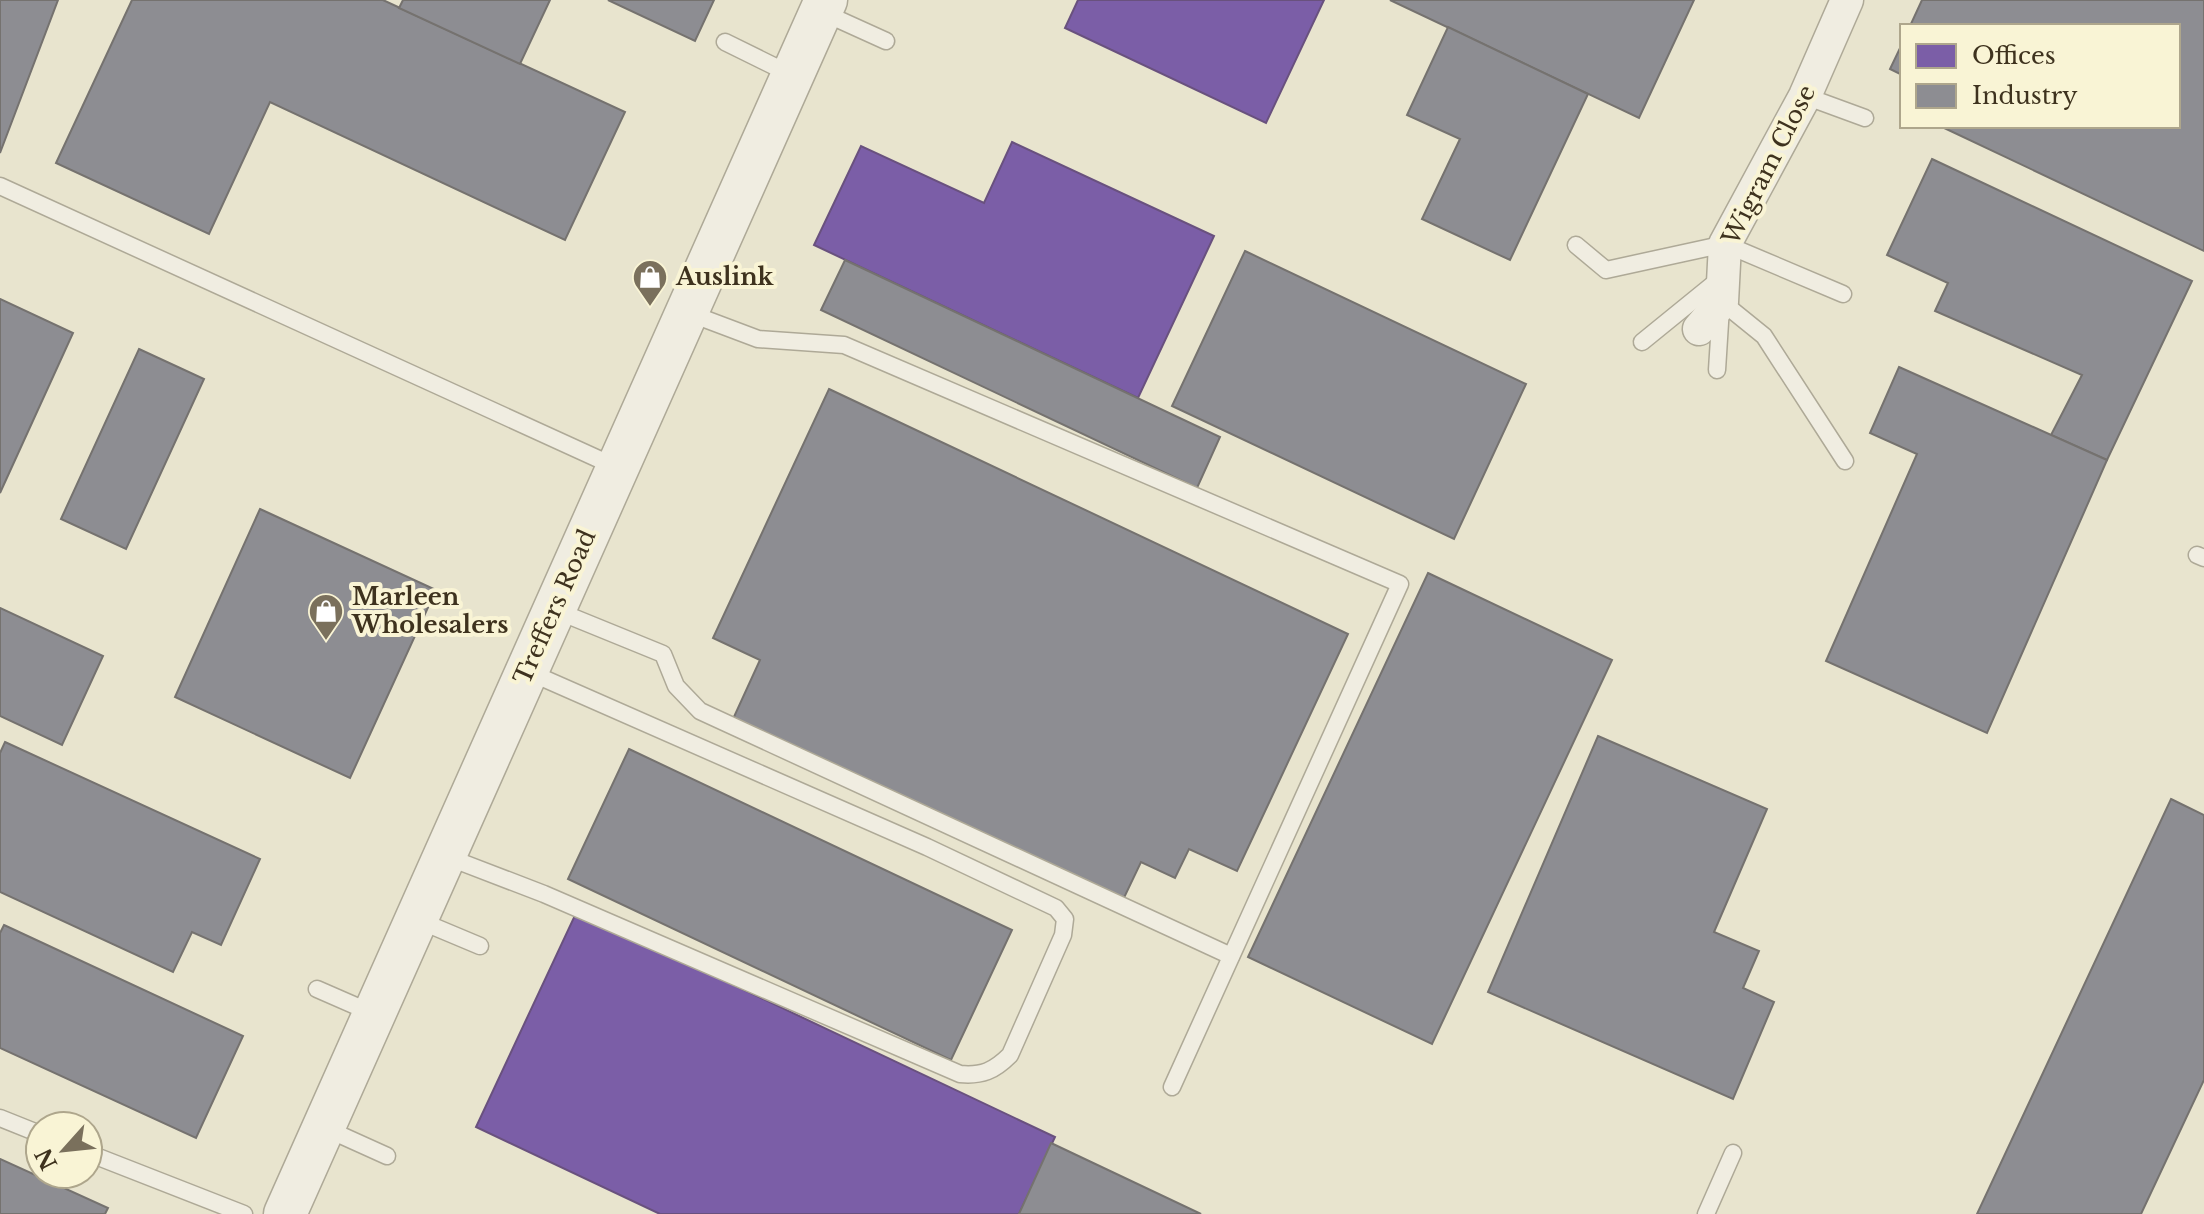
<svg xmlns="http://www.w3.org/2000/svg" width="2204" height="1214" font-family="'Libre Baskerville',serif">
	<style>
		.offices { fill: #7b5ea7; stroke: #69517e; stroke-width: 2 }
		.industry { fill: #8d8d92; stroke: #75726f; stroke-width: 2 }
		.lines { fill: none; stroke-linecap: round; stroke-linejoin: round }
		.service-casing { stroke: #aea997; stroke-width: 19 }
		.minor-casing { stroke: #aea997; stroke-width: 35 }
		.tertiary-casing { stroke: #aea997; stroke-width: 45 }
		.service { stroke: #f0ede1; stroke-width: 16 }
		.minor { stroke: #f0ede1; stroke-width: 32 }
		.tertiary { stroke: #f0ede1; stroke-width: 42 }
		.labels { text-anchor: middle; stroke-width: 8; stroke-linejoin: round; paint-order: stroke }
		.street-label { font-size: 24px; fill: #3e321e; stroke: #f9f4d5 }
		.poi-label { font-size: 24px; font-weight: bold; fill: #3e321e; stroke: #f9f4d5; text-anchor: start }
	</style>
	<rect width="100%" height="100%" fill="#e8e4ce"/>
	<g class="offices">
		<polygon points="1078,0 1324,0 1266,123 1065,28"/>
		<polygon points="1012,142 1214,236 1138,398 814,245 861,146 984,203"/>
		<polygon points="577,911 1055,1137 1019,1214 660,1214 476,1127"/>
	</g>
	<g class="industry">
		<polygon points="0,0 58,0 0,153"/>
		<polygon points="132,0 383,0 625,112 565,240 270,102 209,234 56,163"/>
		<polygon points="403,0 550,0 520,64 399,8"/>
		<polygon points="608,0 714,0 695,41"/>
		<polygon points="1390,0 1694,0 1639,118"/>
		<polygon points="1922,0 2204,0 2204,251 1940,126 2178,126 2178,26 1910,26"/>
		<polygon points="1448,27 1588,94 1510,260 1422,219 1460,139 1407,115"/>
		<polygon points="1902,44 1902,75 1890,69"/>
		<polygon points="1932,159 2192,281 2107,460 2051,435 2082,375 1935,311 1948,283 1887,255"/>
		<polygon points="1245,251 1526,384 1454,539 1172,406"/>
		<polygon points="845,260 1220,437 1197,488 821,310"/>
		<polygon points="0,299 73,333 0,493"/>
		<polygon points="139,349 204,379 126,549 61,519"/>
		<polygon points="1899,367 2107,460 1987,733 1826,661 1917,454 1870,433"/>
		<polygon points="829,389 1348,634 1237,871 1189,849 1175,878 1141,862 1122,902 733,719 760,660 713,638"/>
		<polygon points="260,509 436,590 350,778 175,697"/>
		<polygon points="1428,573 1612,660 1432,1044 1248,957"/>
		<polygon points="0,608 103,656 62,745 0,716"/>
		<polygon points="1598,736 1767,809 1714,932 1759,951 1743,988 1774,1002 1733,1099 1488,992"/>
		<polygon points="5,742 260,859 221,945 192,932 173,972 0,892 0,753"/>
		<polygon points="629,749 1012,930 951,1060 568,879"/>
		<polygon points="2171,799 2204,815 2204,1080 2141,1214 1977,1214"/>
		<polygon points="4,925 243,1036 196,1138 0,1048 0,933"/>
		<polygon points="1051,1143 1201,1214 1019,1214"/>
		<polygon points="0,1159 108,1208 105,1214 0,1214"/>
	</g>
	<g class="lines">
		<g class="service-casing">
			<g id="service">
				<polyline points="822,12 886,41"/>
				<polyline points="725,42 792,75"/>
				<polyline points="1805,96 1865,118"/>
				<polyline points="0,186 616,467"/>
				<polyline points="1576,245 1606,270 1725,244 1843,294"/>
				<polyline points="1722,302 1764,336 1845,461"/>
				<polyline points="689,313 758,339 844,345 1400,584 1172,1087"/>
				<polyline points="1642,342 1722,277"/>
				<polyline points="1717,370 1721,307"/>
				<polyline points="2197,555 2204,558"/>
				<polyline points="555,610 663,654 676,686 700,711 1231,956"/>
				<path d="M445 856 544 894 960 1074C982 1076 994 1071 1010 1055L1063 935 1065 919 1056 908 927 847 529 672"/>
				<polyline points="418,920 480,946"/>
				<polyline points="317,989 372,1013"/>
				<polyline points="0,1118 40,1134"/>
				<polyline points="325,1128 387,1156"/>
				<polyline points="88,1153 244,1214"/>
				<polyline points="1706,1214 1733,1153"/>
			</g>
		</g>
		<g class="minor-casing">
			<polyline id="minor" points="1699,329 1722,302 1725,244 1805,96 1847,0"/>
		</g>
		<g class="tertiary-casing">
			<polyline id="tertiary" points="285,1214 826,0"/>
		</g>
		<use href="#service" class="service"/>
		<use href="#minor" class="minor"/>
		<use href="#tertiary" class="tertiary"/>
	</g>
	<defs>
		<g id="shop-pin" transform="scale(1.8)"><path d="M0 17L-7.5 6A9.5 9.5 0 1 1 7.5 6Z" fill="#7a705c" stroke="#f9f4d5"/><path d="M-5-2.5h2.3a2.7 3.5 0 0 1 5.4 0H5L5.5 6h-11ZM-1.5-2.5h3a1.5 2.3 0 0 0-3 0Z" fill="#fff"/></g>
	</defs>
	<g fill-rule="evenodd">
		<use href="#shop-pin" x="650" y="277"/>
		<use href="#shop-pin" x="326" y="611"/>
	</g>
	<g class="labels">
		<g class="street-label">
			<text transform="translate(1769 165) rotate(-63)" y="8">Wigram Close</text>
			<text transform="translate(555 607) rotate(-66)" y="8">Treffers Road</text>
		</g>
		<g class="poi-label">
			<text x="676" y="285">Auslink</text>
			<text x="352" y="605">Marleen<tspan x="352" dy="28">Wholesalers</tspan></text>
		</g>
	</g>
	<rect x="1900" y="24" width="280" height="104" fill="#f9f4d5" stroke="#aea68c" stroke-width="2"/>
	<rect x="1916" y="44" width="40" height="24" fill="#7b5ea7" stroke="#aea68c" stroke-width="2"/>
	<text x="1972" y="64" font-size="24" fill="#3e321e">Offices</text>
	<rect x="1916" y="84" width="40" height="24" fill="#8d8d92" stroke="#aea68c" stroke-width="2"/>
	<text x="1972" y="104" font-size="24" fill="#3e321e">Industry</text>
	<g transform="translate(64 1150) rotate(243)"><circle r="38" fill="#f9f4d5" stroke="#aea68c" stroke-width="2"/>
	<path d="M0-6L14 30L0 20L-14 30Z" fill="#7a705c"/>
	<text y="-12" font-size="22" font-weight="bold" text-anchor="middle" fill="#3e321e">N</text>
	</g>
</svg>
